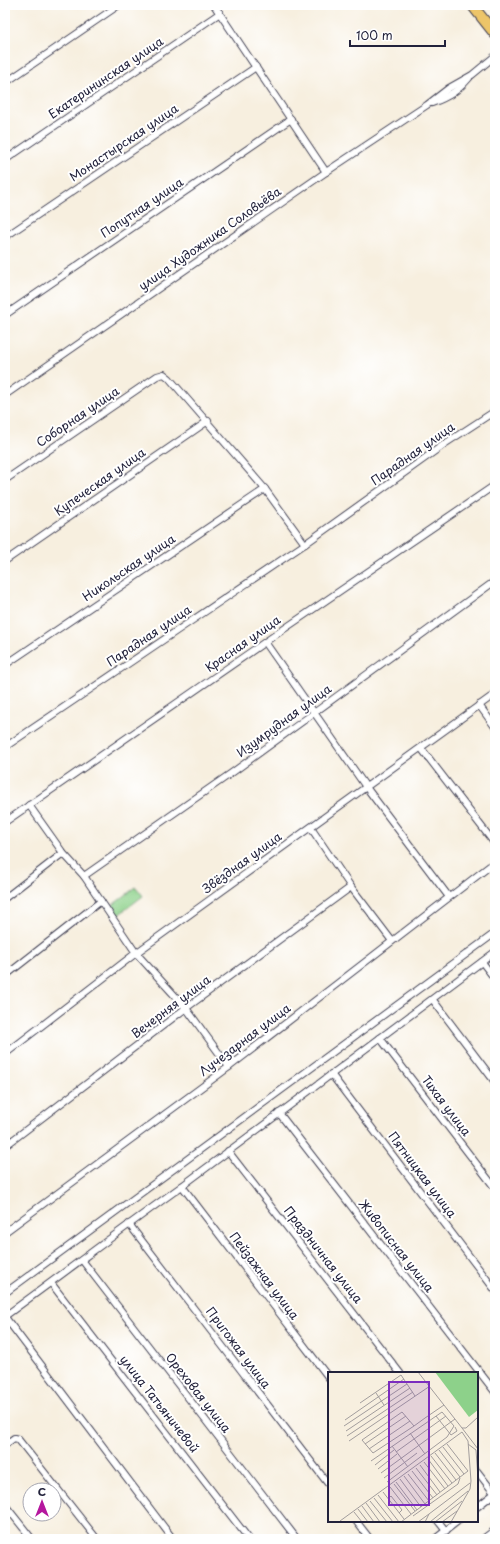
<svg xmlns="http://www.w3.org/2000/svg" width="500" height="1544" font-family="'Playpen Sans',sans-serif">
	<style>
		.green { fill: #8dd18a; stroke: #587a62 }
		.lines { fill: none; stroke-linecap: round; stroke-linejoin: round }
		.minor-casing { stroke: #424154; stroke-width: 8 }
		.primary-casing { stroke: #424154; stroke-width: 12 }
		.minor { stroke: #fff; stroke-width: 6 }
		.primary { stroke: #edc569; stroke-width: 10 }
		.labels { text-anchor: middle; stroke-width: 4; stroke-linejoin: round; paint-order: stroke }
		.street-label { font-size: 12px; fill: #22223b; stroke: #fff }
		.inset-road { fill: none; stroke: #a29d9d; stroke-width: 1 }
		.view { fill: #7b2cbf; fill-opacity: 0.15; stroke: #7b2cbf; stroke-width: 2 }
		.inset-edge { fill: none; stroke: #22223b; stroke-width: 2 }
	</style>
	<rect width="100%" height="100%" fill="#fff"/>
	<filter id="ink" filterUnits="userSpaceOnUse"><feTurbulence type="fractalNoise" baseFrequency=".025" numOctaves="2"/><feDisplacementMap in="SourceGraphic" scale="8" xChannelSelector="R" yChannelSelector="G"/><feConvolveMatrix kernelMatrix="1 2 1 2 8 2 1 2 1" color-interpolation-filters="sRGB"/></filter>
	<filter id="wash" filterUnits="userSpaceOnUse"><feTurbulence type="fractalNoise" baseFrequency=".012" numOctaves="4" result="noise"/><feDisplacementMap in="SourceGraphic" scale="16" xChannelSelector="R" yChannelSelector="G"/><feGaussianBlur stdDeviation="0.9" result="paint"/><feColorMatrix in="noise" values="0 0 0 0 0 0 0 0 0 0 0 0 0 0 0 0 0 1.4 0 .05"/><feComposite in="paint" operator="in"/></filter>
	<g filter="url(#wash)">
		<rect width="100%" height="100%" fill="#f7efdf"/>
		<polygon class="green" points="136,887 143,896 117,916 110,907"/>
	</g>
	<g filter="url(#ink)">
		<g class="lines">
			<g class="minor-casing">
				<g id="minor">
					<polyline points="214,5 326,172"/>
					<polyline points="5,83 119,5"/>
					<path d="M432 103C448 97 458 91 469 78"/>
					<polyline points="5,160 220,13"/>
					<polyline points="5,237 256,67"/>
					<polyline points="5,315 291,119"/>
					<polyline points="5,395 326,172 427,105 449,88 472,75 495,56"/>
					<polyline points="5,480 157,376 164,374 169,378 265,489 305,544"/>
					<polyline points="5,561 208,421"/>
					<polyline points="265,642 366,787 449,897"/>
					<polyline points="5,665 265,489"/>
					<polyline points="479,705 495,727"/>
					<polyline points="5,747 305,544 446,443 495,411"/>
					<polyline points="421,748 495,844"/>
					<polyline points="29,805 63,853 84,876 136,953 186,1008 229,1067"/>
					<polyline points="5,822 265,642 495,485"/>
					<polyline points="311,828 351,887 392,941"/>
					<polyline points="84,876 233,772 495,581"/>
					<polyline points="5,898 63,853"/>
					<polyline points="482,962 495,979"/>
					<polyline points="5,976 101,901"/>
					<polyline points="433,1000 495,1082"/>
					<polyline points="380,1038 495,1188"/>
					<polyline points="5,1054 136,953 495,694"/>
					<polyline points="331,1074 495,1290"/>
					<polyline points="279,1113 495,1392"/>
					<polyline points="5,1146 186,1008 351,887"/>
					<polyline points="228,1151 400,1373"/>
					<polyline points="182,1186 329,1378"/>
					<polyline points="129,1224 329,1485"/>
					<polyline points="5,1232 229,1067 495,862"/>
					<polyline points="82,1260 297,1539"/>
					<polyline points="51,1283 249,1539"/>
					<polyline points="5,1293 495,933"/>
					<path d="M5 1316C64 1273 122 1229 182 1186L495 952"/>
					<polyline points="5,1317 173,1539"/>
					<polyline points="5,1445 14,1438 18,1439 97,1539"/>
					<polyline points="477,1471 494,1493"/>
					<polyline points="5,1505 32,1539"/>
					<polyline points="477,1507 495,1493"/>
					<polyline points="356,1521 370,1539"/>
					<polyline points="438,1521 446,1531"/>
					<polyline points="435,1539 458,1521"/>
					<polyline points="483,1539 495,1530"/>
				</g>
			</g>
			<g class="primary-casing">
				<polyline id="primary" points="472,5 495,34"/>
			</g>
			<use href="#minor" class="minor"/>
			<use href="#primary" class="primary"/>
		</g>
	</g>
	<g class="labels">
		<g class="street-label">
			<text transform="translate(106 78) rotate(-34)" y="4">Екатерининская улица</text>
			<text transform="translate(124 143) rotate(-34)" y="4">Монастырская улица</text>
			<text transform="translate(142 208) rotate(-34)" y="4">Попутная улица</text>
			<text transform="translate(210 239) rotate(-35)" y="4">улица Художника Соловьёва</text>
			<text transform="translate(78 417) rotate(-34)" y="4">Соборная улица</text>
			<text transform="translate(413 454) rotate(-35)" y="4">Парадная улица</text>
			<text transform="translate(100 482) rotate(-35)" y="4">Купеческая улица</text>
			<text transform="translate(129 568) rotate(-34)" y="4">Никольская улица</text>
			<text transform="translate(149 636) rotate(-34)" y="4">Парадная улица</text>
			<text transform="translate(243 644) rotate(-35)" y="4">Красная улица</text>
			<text transform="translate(284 721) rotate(-36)" y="4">Изумрудная улица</text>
			<text transform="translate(242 863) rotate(-36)" y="4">Звёздная улица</text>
			<text transform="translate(171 1007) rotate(-37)" y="4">Вечерняя улица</text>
			<text transform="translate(245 1040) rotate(-37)" y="4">Лучезарная улица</text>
			<text transform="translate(446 1106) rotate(53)" y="4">Тихая улица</text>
			<text transform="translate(422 1175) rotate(53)" y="4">Пятницкая улица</text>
			<text transform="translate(396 1246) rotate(52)" y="4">Живописная улица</text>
			<text transform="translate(323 1255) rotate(52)" y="4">Праздничная улица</text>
			<text transform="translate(264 1276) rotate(53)" y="4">Пейзажная улица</text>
			<text transform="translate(238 1348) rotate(53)" y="4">Пригожая улица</text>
			<text transform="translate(198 1393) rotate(52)" y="4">Ореховая улица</text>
			<text transform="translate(159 1404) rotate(52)" y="4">улица Татьяничевой</text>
		</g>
	</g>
	<g transform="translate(328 1372)">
		<rect width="150" height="150" fill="#f7efdf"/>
		<path d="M107 0H150V38L141 45Z" fill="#8dd18a"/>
		<path class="inset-road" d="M90 0 134 56H138L150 45M48 21 56 33M32 31 73 3 87 24M108 44 123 63 129 59 127 55M17 48 76 7M16 54 79 12M86 54 74 40 34 68 45 81 86 54 97 46 116 33M134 56 150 77M18 59 82 16M82 61 97 82M19 64 85 20M21 69 102 14M37 72 78 44M140 72 148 78 150 107M64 74 80 95M115 75 136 102M41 77 82 49M111 78 132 105M68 80 118 44M107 81 128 108M103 84 124 111M100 87 120 114M43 89 114 40 126 54 119 65 59 110M96 90 117 117M47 93 66 78M92 93 112 120M88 96 109 123M50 97 69 82M84 99 105 126M53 101 127 47M80 102 101 129M76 104 97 132M56 106 89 81M72 107 93 135M68 110 89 138M66 112 87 139M62 115 83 142M55 120 76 147M50 123 71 150M46 126 65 150M60 127 63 124 74 138 71 141M42 129 59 150M38 131 52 150M34 134 46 150M30 137 40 150M26 140 34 150M101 142 142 111M85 144 130 112 132 106M12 149 134 60 140 69 143 109 142 117 123 150M73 150 140 99 119 72M90 150 101 142 97 150M102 150 140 119M107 150 134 129M114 150 129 139"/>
		<path class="view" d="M61 10H101V133H61Z"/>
		<rect width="150" height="150" class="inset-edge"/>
	</g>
	<rect width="500" height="1544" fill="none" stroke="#fff" stroke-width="20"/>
	<g transform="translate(42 1502)"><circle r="19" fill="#ffffff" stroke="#a7a7b1"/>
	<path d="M0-3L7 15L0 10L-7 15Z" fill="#b5179e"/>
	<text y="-6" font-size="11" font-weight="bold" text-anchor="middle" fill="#22223b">С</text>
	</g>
	<path d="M350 40v6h95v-6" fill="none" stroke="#22223b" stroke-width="2"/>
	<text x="356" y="40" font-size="12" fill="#22223b" stroke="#ffffff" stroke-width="3" paint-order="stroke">100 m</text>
</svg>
